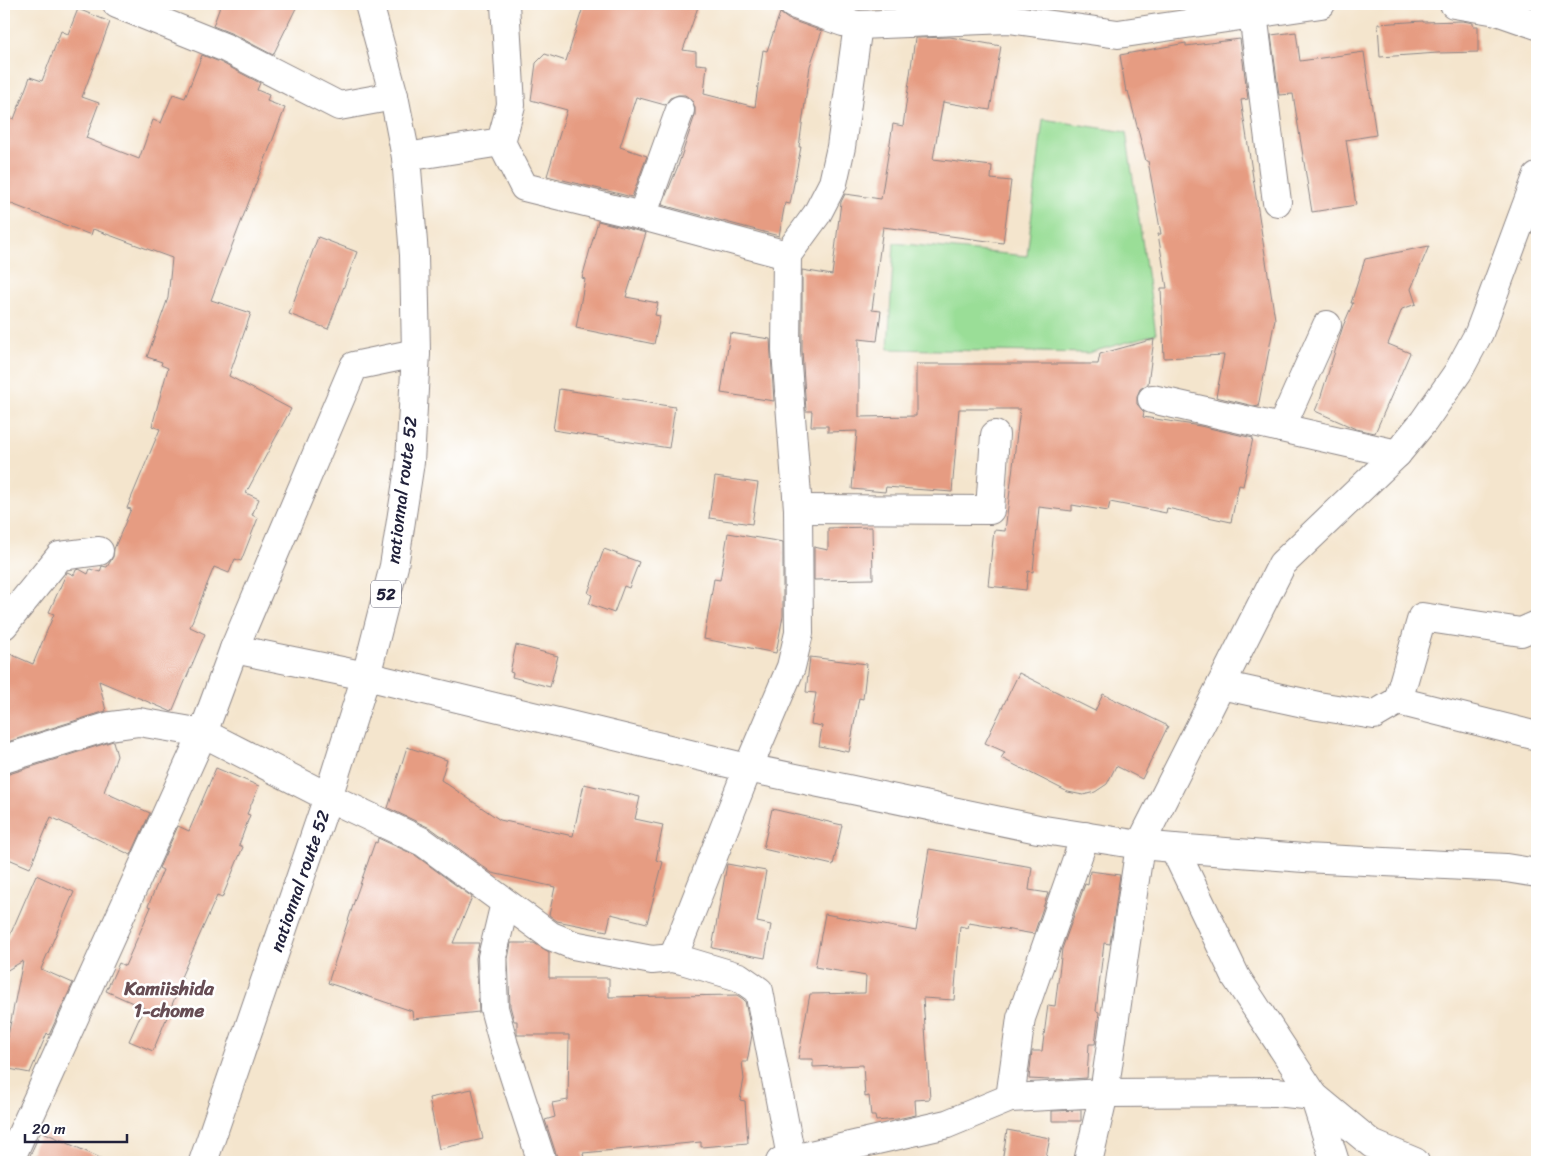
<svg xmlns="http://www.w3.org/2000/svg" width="1541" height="1166" font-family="Sriracha,sans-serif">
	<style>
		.green { fill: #9ade97; stroke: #5e8069 }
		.building { fill: #e69c82 }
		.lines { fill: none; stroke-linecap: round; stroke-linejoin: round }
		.minor-casing { stroke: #8b8484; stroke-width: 30 }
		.highway-casing { stroke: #8b8484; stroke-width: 30 }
		.minor { stroke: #fff; stroke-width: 28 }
		.highway { stroke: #fff; stroke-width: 28 }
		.labels { text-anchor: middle; stroke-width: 5; stroke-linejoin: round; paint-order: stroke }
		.shield { fill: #fff; stroke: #646476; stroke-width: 1 }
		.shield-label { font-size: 16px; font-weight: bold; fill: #22223b }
		.street-label { font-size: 18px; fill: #22223b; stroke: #fff }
		.neighbourhood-label { font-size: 19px; font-weight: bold; fill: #674d54; stroke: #fff }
	</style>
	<rect width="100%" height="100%" fill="#fff"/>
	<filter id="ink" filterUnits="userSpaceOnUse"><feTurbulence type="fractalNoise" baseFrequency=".02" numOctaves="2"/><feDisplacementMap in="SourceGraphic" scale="10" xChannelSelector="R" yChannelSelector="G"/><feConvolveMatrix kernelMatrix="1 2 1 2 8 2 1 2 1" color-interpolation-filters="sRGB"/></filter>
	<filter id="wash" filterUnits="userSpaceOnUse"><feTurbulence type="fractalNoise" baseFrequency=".0096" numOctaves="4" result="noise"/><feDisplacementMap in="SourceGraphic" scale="20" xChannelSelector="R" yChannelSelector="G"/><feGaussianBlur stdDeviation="1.12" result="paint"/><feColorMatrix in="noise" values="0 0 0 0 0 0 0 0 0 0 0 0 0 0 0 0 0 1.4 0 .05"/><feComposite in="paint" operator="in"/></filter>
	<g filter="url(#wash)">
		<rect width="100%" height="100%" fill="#f4e5cd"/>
		<polygon class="green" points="1043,119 1126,132 1156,334 1088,353 888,349 894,243 1027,256"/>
		<g id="blocks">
			<g class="building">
				<polygon points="221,4 298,4 273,55 233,34 213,26"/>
				<polygon points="584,4 699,4 683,50 696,52 696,64 707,65 704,94 755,107 763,50 767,51 780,13 788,19 822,31 810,66 799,147 801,147 790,204 785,203 779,236 662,205 678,166 695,115 695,108 692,100 685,95 678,95 670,98 665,105 636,97 620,147 647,156 632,197 547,176 567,110 531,100 536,63 545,54 566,61"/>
				<polygon points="78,9 110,22 82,97 99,103 86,138 139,159 153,120 161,123 173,94 185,98 202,55 220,62 260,83 257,90 269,95 267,101 285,108 211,300 251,313 229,376 291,409 246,493 259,499 252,515 258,518 241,561 235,559 229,573 214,567 190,627 205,634 172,712 99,681 106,711 4,743 4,668 10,654 33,664 54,614 49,612 67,572 74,575 76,570 79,569 88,574 90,569 100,572 102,566 107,567 113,557 114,549 131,509 127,508 160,429 152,426 168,368 161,365 162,362 147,357 168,298 172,258 93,229 91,235 4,201 4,115 14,119 30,77 42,81 61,31 68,34"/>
				<polygon points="1423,21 1423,22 1463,21 1473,23 1473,26 1478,26 1478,52 1438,53 1380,57 1378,24"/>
				<polygon points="1296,32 1300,61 1364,52 1376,135 1346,140 1356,205 1312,212 1293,94 1279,95 1271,35"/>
				<polygon points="950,37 1001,46 990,110 943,102 933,159 992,166 991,179 1011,181 1003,243 883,227 872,310 881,311 877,341 859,339 859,417 916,416 916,364 1098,364 1100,354 1154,339 1148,384 1140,389 1137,396 1137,404 1144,412 1143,417 1200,426 1253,438 1243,486 1239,485 1231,522 1167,508 1166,513 1110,502 1108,511 1072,505 1072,511 1039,507 1033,572 1028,571 1026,590 988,586 994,530 1005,531 1020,409 959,409 952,492 886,487 885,492 852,489 857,431 828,432 828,426 811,426 812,411 806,411 802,350 802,270 832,275 841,202 845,194 881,199 893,124 903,126 915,38"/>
				<polygon points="1240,39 1248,99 1241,100 1275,319 1258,407 1216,397 1224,355 1164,358 1161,288 1167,288 1158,234 1161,234 1148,161 1146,161 1128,91 1126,92 1120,55 1186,43 1186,46"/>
				<polygon points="598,221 646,233 626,297 658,303 655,315 660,316 654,344 576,328 585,279 582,278"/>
				<polygon points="318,237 357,252 328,329 289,314"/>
				<polygon points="1429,246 1411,289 1416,304 1402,309 1388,344 1410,353 1375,433 1356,429 1315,411 1320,399 1343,326 1353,303 1351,303 1365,259"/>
				<polygon points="730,333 770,339 774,401 721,393"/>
				<polygon points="559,389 675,407 669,448 553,430"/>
				<polygon points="715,477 758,483 752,524 709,518"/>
				<polygon points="872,527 873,579 814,580 814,547 828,550 828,528"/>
				<polygon points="728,533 783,542 783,616 776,653 704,639 714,579 720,580"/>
				<polygon points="604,549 639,562 629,588 624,586 614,613 589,604 592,595 588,593"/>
				<polygon points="516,645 558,656 550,687 512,677 513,673 510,672"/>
				<polygon points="810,657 867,664 863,699 859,698 849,752 819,746 822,726 811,724 816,693 806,692"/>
				<polygon points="1019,673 1095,711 1103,694 1168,726 1142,779 1116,766 1107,784 1095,792 1083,795 1068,792 1001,758 1005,752 985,743"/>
				<polygon points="113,741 117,756 104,792 150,813 131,855 51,817 30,868 4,857 4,774 9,774"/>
				<polygon points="407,747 447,760 441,780 500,820 573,836 584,784 640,797 635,819 663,825 656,860 663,862 647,923 611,914 607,931 557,921 549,915 555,887 492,873 432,829 388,808"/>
				<polygon points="216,768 259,786 247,814 250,815 239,845 243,847 222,898 217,896 181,977 183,978 153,1051 129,1041 144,1008 106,991 119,963 125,966 151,907 148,906 163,870 159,868 178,826 189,831"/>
				<polygon points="772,809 842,825 833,865 763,849"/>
				<polygon points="378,838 415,855 472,897 453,943 479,943 476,958 479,1012 413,1019 412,1011 328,983 356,896 375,842 377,843"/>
				<polygon points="929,849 1032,867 1029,890 1048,893 1034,934 969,923 968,928 960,926 954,1000 923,998 930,1099 915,1100 916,1115 897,1119 876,1121 875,1116 871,1116 869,1096 865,1097 863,1065 813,1067 813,1059 798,1059 810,994 865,993 866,976 815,967 825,914 916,931"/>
				<polygon points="727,864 766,871 757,922 771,925 765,958 712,948"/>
				<polygon points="1090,871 1120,875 1110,944 1104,943 1096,1011 1099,1012 1095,1044 1089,1044 1087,1078 1050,1080 1029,1079 1032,1051 1042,1051 1048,1005 1055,1006 1062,949 1085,884 1088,885"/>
				<polygon points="36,875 74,892 41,969 73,983 49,1035 47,1033 30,1073 4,1068 4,1055 23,961 4,972 4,949"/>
				<polygon points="511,943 534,943 549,952 549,978 609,978 609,997 737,995 743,999 745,1001 752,1035 747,1062 742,1062 744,1079 740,1100 745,1101 748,1143 701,1147 701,1142 583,1153 585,1162 557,1162 557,1157 545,1120 555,1117 552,1103 568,1100 569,1035 517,1035 517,1021 514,1021 510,1006 508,959"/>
				<polygon points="472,1089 483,1139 439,1149 429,1098"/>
				<polygon points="1081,1110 1081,1121 1052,1121 1052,1111"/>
				<polygon points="1007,1130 1050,1138 1045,1162 1002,1162"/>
				<polygon points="41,1131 109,1162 27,1162"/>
			</g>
		</g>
	</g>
	<g filter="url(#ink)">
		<use href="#blocks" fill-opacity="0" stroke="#8b8484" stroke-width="1"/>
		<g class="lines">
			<g class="minor-casing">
				<g id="minor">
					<polyline points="117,4 226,48 339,106 394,96"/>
					<polyline points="793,4 843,22 858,25 1009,19 1118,34 1321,4"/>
					<polyline points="1253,4 1253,14 1277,202"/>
					<polyline points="1454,4 1497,11 1537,25"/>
					<polyline points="501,142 524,187 642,216 787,255"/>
					<polyline points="406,157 501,142 511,105 505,4"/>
					<polyline points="642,216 680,110"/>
					<polyline points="1152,399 1397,454"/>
					<polyline points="1281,428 1327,325"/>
					<polyline points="798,509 990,510 995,435"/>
					<polyline points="4,625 60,556 99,551"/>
					<polyline points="234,649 366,676 748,768 1038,829 1140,845 1174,848 1304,858 1506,868 1537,873"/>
					<polyline points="1221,685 1318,706 1374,715 1398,701 1537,736"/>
					<polyline points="1398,701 1422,617 1521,632 1537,625"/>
					<polyline points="4,759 110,726 139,722 203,733 328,797 423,842 551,936 573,945 652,960 673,958 682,960 739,977 759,991 792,1162"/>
					<polyline points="1174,848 1236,977 1314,1096 1335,1162"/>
					<polyline points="505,903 492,957 494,1008 504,1045 542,1162"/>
					<polyline points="673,958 748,768 791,667 799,633 798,509 786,351 787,255 817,214 833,183 841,147 858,25"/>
					<polyline points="1010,1098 1021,1018 1085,836"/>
					<polyline points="9,1162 203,733 234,649 354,366 416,353"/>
					<polyline points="780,1162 947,1124 1010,1098 1104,1093 1276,1092 1314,1096 1372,1144 1415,1162"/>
					<polyline points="1088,1162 1104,1093 1140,845 1282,564 1397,454 1424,421 1458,372 1479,333 1537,177"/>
				</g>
			</g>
			<g class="highway-casing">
				<polyline id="highway" points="203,1162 328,797 366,676 394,566 410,462 416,353 414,255 406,157 394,96 369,4"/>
			</g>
			<use href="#minor" class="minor"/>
			<use href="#highway" class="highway"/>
		</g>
	</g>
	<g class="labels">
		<rect class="shield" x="371" y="580.5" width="30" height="27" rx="4"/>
		<g class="shield-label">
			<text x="386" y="600">52</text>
		</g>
		<g class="street-label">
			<text transform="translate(402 490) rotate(-83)" y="6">nationnal route 52</text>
			<text transform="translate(300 881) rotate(-71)" y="6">nationnal route 52</text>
		</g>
		<g class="neighbourhood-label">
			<text x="169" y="995">Kamiishida<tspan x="169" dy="22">1-chome</tspan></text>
		</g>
	</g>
	<rect width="1541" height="1166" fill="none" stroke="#fff" stroke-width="20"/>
	<path d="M25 1134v8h102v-8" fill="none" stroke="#22223b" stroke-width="2.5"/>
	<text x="32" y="1134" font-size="15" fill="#22223b" stroke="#ffffff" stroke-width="4" paint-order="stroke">20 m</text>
</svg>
